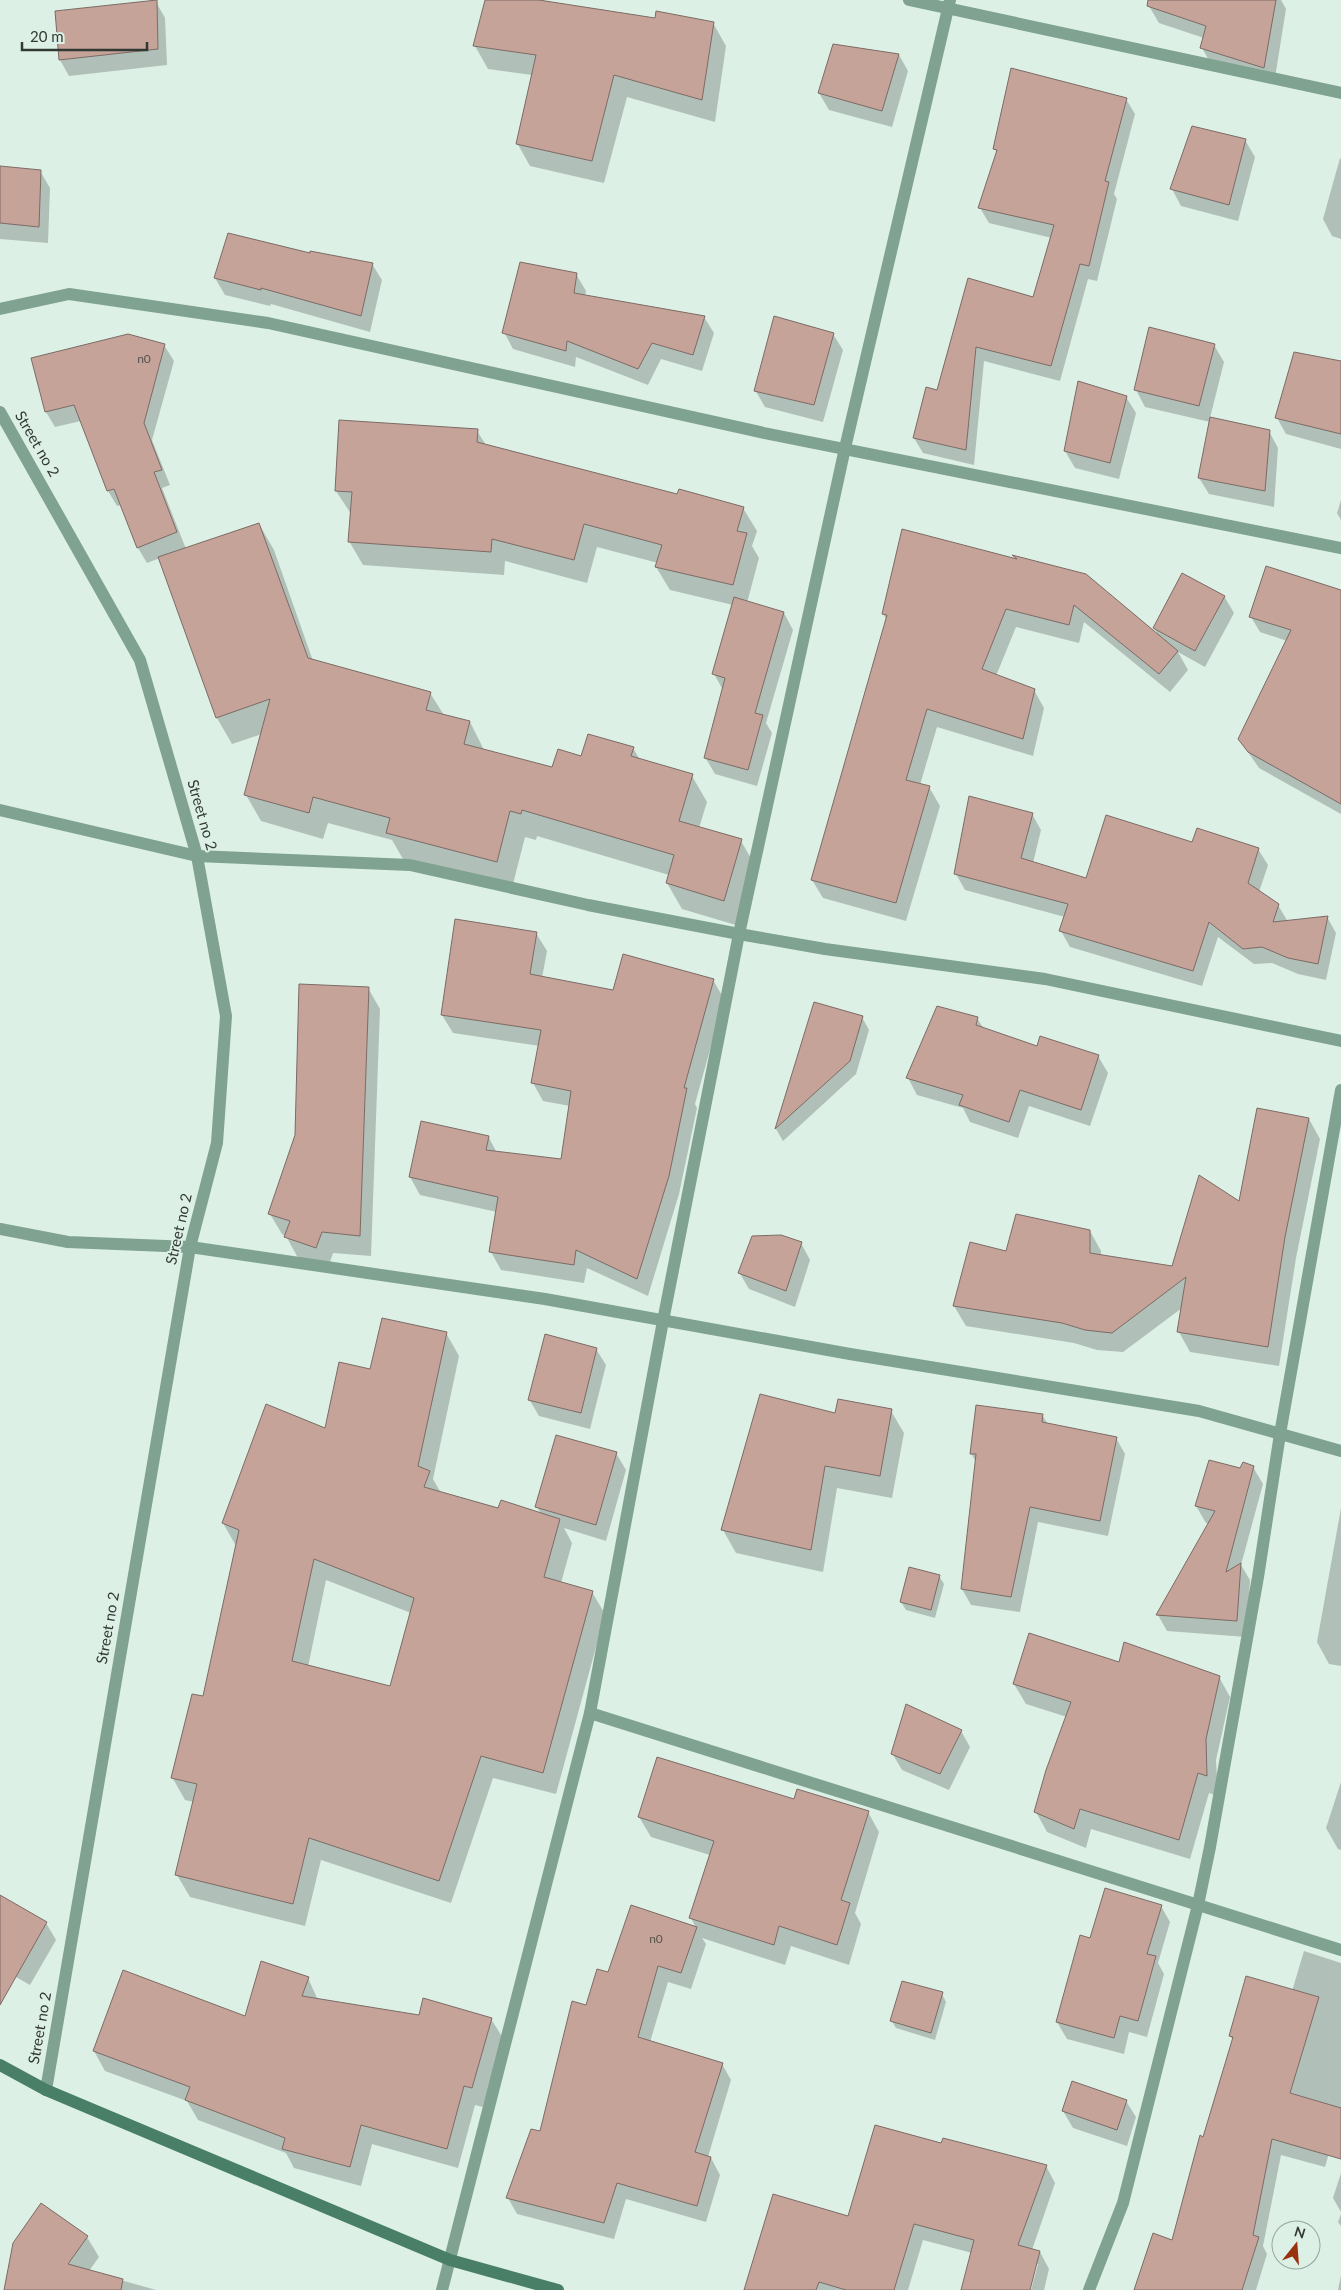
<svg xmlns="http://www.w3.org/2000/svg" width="1341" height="2290" font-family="Lato,sans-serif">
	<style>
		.shadow { fill: #0003; fill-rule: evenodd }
		.building { fill: #c5a399; stroke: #7c6b65; fill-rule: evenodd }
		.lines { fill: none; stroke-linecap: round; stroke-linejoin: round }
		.minor { stroke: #7fa291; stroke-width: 12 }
		.secondary { stroke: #487f66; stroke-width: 12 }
		.labels { text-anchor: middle; stroke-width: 4; stroke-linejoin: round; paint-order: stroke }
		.number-label { font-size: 12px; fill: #57544e }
		.street-label { font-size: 15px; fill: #323935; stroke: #ddf0e6 }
	</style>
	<rect width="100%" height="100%" fill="#ddf0e6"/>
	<g class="shadow">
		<polygon points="487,0 530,0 656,19 713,23 726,46 715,122 627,97 604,183 530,166 517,143 532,75 488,69 475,46"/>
		<polygon points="1151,0 1281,0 1286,9 1274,84 1211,64 1202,48 1204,38 1159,23 1149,6"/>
		<polygon points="156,2 165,18 167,65 69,76 60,60"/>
		<polygon points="899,55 908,71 892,127 829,110 819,93"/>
		<polygon points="1126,99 1135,114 1114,194 1117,199 1097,281 1088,279 1060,381 984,361 974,465 923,453 914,438 938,391 968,279 1034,299 1052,238 989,223 980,208 997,153 995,149"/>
		<polygon points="1245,140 1255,157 1238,221 1181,206 1172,189"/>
		<polygon points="1340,158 1341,159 1341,239 1332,236 1323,219"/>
		<polygon points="0,168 40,171 50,188 48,243 0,239"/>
		<polygon points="310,254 372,264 382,280 370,332 271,304 270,306 225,295 215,278"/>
		<polygon points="576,274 586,291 585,296 704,317 714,333 702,371 661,359 648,385 576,357 575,367 513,349 504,332"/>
		<polygon points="833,334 843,350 823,422 765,407 755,390"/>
		<polygon points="164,345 174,361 152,440 170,485 162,488 186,549 259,524 274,550 313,661 430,693 444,715 470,722 484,750 553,769 582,757 633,748 640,760 692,776 707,802 699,828 741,841 756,867 739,926 682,909 667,883 669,875 537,836 536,840 525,837 512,888 403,859 392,840 328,823 323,839 261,821 246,795 262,734 232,744 217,718 160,558 147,563 138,548 121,505 117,506 108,491 81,421 55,427 46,412"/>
		<polygon points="1214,345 1224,362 1210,418 1269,431 1278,448 1274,507 1209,494 1199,478 1210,422 1145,407 1136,390"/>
		<polygon points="1341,362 1341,449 1286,434 1277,418"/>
		<polygon points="1126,397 1136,413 1119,479 1075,468 1065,451"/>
		<polygon points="477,431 486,445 678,496 743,508 757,531 752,546 759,558 747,603 784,613 793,630 766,723 772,733 757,786 715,774 705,757 723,690 714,674 733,605 670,590 656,567 658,563 597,547 587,583 505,561 504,575 363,565 349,541 351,514 336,491"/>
		<polygon points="1341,500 1341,520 1337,513"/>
		<polygon points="1015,557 1159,636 1154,628 1224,596 1234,613 1205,667 1178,652 1188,670 1170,692 1084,622 1079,643 1016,627 996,676 1034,690 1044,708 1033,756 937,727 920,785 929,787 940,806 906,921 823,898 812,880 887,620 883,614 1017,560"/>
		<polygon points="1341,595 1341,814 1259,768 1239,739 1287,641 1260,632 1251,617"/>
		<polygon points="1032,814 1041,830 1033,863 1087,880 1193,844 1258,849 1268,865 1259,892 1278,905 1288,922 1327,917 1336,933 1326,980 1298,974 1272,963 1254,964 1218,937 1202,986 1070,947 1061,931 1065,917 965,890 956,874"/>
		<polygon points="536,933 547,951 542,978 614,991 713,980 724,999 695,1104 697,1108 679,1194 648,1296 587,1268 584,1283 501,1270 491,1252 497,1212 420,1195 410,1177 489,1138 497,1153 562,1160 570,1106 543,1101 533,1083 540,1046 453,1033 442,1015"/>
		<polygon points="368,988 380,1009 371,1256 333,1253 328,1268 298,1258 286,1236 282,1234 270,1214"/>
		<polygon points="815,1003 862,1017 869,1030 856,1074 783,1141 776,1129"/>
		<polygon points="977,1018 984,1029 1038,1047 1098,1056 1108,1073 1090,1126 1029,1106 1018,1138 970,1122 963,1108 917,1095 908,1078"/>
		<polygon points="1309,1119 1320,1139 1296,1258 1279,1366 1190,1352 1179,1332 1182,1308 1123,1352 1097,1350 1074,1343 966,1326 954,1306 1007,1253 1090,1231 1101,1251 1101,1256 1173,1267 1239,1203"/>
		<polygon points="801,1243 810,1260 795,1307 749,1289 739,1272"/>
		<path d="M446 1333 459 1356 433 1479 441 1493 499 1509 541 1514 537 1507 616 1453 626 1470 606 1541 564 1528 572 1543 561 1583 592 1592 605 1614 556 1794 493 1778 451 1903 321 1860 305 1926 190 1897 177 1875 194 1802 185 1800 172 1777 204 1698 236 1546 223 1523 326 1430 371 1370ZM326 1580 411 1613 391 1687 308 1667Z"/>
		<polygon points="596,1349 606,1365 590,1429 539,1416 529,1399"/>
		<polygon points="891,1411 904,1433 892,1498 837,1488 823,1572 736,1553 723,1530 836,1414"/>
		<polygon points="1042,1415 1048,1424 1116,1438 1125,1454 1108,1536 1038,1522 1020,1612 971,1605 962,1589 976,1462 971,1453"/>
		<polygon points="1253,1467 1263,1484 1241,1565 1250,1580 1246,1637 1167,1631 1158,1615 1210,1524 1206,1523 1196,1506 1240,1469"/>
		<polygon points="1341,1508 1341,1666 1329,1664 1317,1642"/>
		<polygon points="939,1576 944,1584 935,1618 906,1610 901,1602"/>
		<polygon points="1120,1664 1219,1677 1230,1697 1216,1760 1218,1796 1209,1793 1190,1859 1091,1829 1086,1848 1047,1832 1036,1812 1067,1717 1026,1704 1014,1684"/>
		<polygon points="961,1731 970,1747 949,1790 902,1770 892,1753"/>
		<polygon points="1341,1782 1341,1850 1338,1849 1326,1828"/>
		<polygon points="795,1800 868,1812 879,1832 855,1913 861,1924 849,1965 791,1946 785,1965 702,1938 706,1944 691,1989 668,1982 650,2042 722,2064 731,2080 708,2157 711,2158 720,2175 706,2222 626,2199 614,2239 517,2214 508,2198 541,2133 586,2006 609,1973 696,1928 691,1918 710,1855 651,1837 639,1817"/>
		<polygon points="1161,1906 1170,1922 1158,1963 1164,1974 1147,2037 1129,2032 1124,2054 1067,2039 1057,2022 1090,1939"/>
		<polygon points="0,1913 46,1923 56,1940 30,1985 0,1968"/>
		<polygon points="1304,1951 1341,1963 1341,2111 1325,2167 1281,2155 1263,2246 1267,2254 1256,2290 1135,2290 1173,2242 1233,2040 1230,2036 1292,1991"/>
		<polygon points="308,1978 318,2000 420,2016 491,2019 503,2038 483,2107 475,2105 458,2168 372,2144 361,2186 294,2168 286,2153 198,2120 187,2101 105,2071 94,2051 245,2017"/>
		<polygon points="942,1994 946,2002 935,2040 896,2028 891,2020"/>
		<polygon points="1126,2101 1136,2117 1127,2146 1073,2128 1063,2111"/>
		<polygon points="942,2145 1046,2166 1055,2183 1032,2250 1040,2252 1049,2269 1044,2290 1031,2290 1038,2264 1036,2264 1029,2290 962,2290 972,2253 923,2240 908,2290 745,2290 849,2218"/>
		<polygon points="1341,2173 1341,2212 1333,2198"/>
		<polygon points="1341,2214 1341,2226 1338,2222"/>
		<polygon points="87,2237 99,2257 89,2271 156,2290 5,2290"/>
		<polygon points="1341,2275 1341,2290 1338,2290"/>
	</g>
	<g class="building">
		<polygon points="157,0 158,49 59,60 55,11"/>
		<polygon points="485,0 539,0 655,18 656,11 714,22 702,100 614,75 592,161 516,144 536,55 473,46"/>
		<polygon points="1148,0 1276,0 1264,68 1200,48 1206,26 1147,6"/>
		<polygon points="833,44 899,54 882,111 818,93"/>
		<polygon points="1011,68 1127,98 1105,181 1109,182 1089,266 1080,264 1051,366 976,347 966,450 913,438 926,387 937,390 968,278 1033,297 1054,225 978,208 997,150 993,149"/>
		<polygon points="1192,126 1246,139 1229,205 1170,189"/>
		<polygon points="0,166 41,170 39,227 0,223"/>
		<polygon points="228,233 310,253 310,251 373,263 361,316 261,288 261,290 214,278"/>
		<polygon points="520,262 577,273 574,293 705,316 693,355 652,343 638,369 567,341 566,351 502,333"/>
		<polygon points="774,316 834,333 814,405 754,391"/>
		<polygon points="1149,327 1215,344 1199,406 1134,390"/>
		<polygon points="128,334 165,344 144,423 162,470 154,472 177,532 137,548 114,489 107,491 74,405 45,412 31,358"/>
		<polygon points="1294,352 1341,361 1341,434 1275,418"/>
		<polygon points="1078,381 1127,396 1110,463 1064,451"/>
		<polygon points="1210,417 1270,430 1265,491 1198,478"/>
		<polygon points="339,420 478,429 477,442 677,494 679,489 744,507 737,531 747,533 733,585 655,567 662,545 584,524 574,560 492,539 491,552 348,542 352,492 335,491"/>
		<polygon points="259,523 308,658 431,692 426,710 470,721 464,744 552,767 558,749 581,756 588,734 634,747 631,756 693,774 679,821 742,839 724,901 666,883 674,855 522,810 521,814 510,811 497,862 386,833 390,818 313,797 309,813 244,795 270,699 216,718 158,557"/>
		<polygon points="902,529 1017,559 1012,555 1086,574 1178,651 1159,674 1074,605 1069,625 1006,609 982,669 1035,689 1023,739 927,709 906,780 930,786 896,903 811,880 887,615 882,614"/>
		<polygon points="1266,566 1341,590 1341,804 1248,752 1238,739 1291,630 1249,617"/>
		<polygon points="1182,573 1225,596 1195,651 1153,628"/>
		<polygon points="734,597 784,612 755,713 763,715 748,770 704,758 725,678 712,674"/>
		<polygon points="969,796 1033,813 1021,858 1086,878 1106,815 1192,842 1197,828 1259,848 1248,883 1279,904 1273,922 1328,916 1318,964 1288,958 1262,947 1243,949 1209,922 1193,971 1059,931 1068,904 954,874"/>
		<polygon points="455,919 537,932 530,974 613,990 623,954 714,979 684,1088 687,1088 669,1176 637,1279 576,1250 574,1265 489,1252 498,1197 409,1177 421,1121 489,1136 486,1150 561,1159 571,1091 531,1083 541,1030 441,1015"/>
		<polygon points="299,984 369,987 360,1236 322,1232 316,1248 284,1237 290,1221 268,1214 295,1135"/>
		<polygon points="814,1002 863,1016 850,1061 775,1129"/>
		<polygon points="937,1006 978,1017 976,1025 1037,1046 1040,1036 1099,1055 1081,1110 1020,1090 1009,1122 959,1105 963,1095 906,1078"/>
		<polygon points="1257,1108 1309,1118 1285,1237 1268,1347 1177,1332 1186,1277 1112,1333 1085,1330 1062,1323 953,1306 970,1242 1006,1251 1016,1214 1090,1230 1090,1253 1172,1266 1199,1175 1239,1201"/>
		<polygon points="781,1235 802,1242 786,1291 738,1273 752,1236"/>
		<path d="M382 1318 447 1332 418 1466 430 1471 424 1487 498 1508 501 1500 560 1519 544 1577 593 1591 543 1773 481 1756 439 1881 309 1838 293 1904 175 1875 197 1784 171 1778 192 1694 203 1696 239 1530 222 1523 266 1404 325 1428 339 1362 370 1369ZM314 1559 414 1598 390 1686 292 1661Z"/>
		<polygon points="545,1334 597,1348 581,1413 528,1400"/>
		<polygon points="760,1394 835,1413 838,1399 892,1409 880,1476 825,1466 811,1550 721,1530"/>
		<polygon points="976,1405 1043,1414 1042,1422 1117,1437 1100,1521 1030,1507 1011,1597 961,1589 976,1454 970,1454"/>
		<polygon points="556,1435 617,1452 596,1525 535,1507"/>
		<polygon points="1209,1460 1240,1468 1243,1462 1254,1466 1226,1572 1241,1563 1237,1621 1156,1615 1215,1511 1195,1506"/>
		<polygon points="909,1567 940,1575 931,1610 900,1602"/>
		<polygon points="1029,1633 1119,1662 1124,1642 1220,1676 1206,1739 1207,1776 1198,1773 1179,1840 1080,1809 1074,1829 1034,1812 1046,1770 1071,1702 1013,1684"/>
		<polygon points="906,1704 962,1730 940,1774 891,1754"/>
		<polygon points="657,1757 794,1799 797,1789 869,1811 841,1900 850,1903 837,1945 779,1926 774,1945 689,1918 714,1841 638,1817"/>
		<polygon points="1105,1888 1162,1905 1147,1954 1156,1956 1138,2021 1120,2016 1114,2038 1056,2022 1080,1935 1090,1938"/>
		<polygon points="0,1895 47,1922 0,2005"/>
		<polygon points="631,1905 697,1927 681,1973 658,1966 638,2037 723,2063 695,2152 711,2157 697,2206 617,2183 604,2223 506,2198 531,2129 540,2131 572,2001 586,2005 597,1969 608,1972"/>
		<polygon points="261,1961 309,1977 302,1996 419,2015 423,1998 492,2018 472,2088 464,2086 447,2149 361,2125 350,2167 282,2149 285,2138 185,2100 190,2087 93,2051 123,1970 245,2016"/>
		<polygon points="1246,1976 1319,1997 1290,2093 1341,2108 1341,2159 1272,2139 1253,2235 1259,2237 1242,2290 1134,2290 1153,2233 1172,2240 1200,2135 1203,2137 1233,2037 1229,2036"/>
		<polygon points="902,1981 943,1992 931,2033 890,2021"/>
		<polygon points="1072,2081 1127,2100 1117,2130 1062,2111"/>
		<polygon points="875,2125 941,2143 943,2138 1047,2165 1018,2245 1040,2251 1030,2290 961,2290 974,2240 914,2224 894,2290 846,2290 819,2282 816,2290 744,2290 773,2194 848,2216"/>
		<polygon points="41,2203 88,2236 68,2264 123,2279 121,2290 4,2290 13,2243"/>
	</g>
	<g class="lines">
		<g class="minor">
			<polyline points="909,0 1341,93"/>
			<polyline points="0,309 69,294 268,323 764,433 1341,548"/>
			<polyline points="0,412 140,660 197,856 226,1016 217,1143 190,1247 46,2090"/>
			<polyline points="0,810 197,856 410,865 588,905 739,934 825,949 1045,979 1341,1041"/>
			<polyline points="0,1229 68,1242 190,1247 545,1299 850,1354 1199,1411 1341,1451"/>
			<polyline points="590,1713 1341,1950"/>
			<polyline points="442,2290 590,1713 663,1321 739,934 845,448 950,0"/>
			<polyline points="1089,2290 1123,2203 1198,1905 1210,1847 1258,1577 1280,1434 1341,1090"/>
		</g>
		<polyline class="secondary" points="0,2065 46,2090 450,2260 558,2290"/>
	</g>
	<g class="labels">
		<g class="number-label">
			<text x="144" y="363">n0</text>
			<text x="656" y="1943">n0</text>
		</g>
		<g class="street-label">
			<text transform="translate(37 444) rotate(60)" y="5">Street no 2</text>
			<text transform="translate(202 815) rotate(74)" y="5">Street no 2</text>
			<text transform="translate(179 1229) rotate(-77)" y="5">Street no 2</text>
			<text transform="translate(108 1628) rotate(-80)" y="5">Street no 2</text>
			<text transform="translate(40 2028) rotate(-80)" y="5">Street no 2</text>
		</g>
	</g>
	<g transform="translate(1296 2245) rotate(17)"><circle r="24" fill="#ddf0e6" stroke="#99a79f"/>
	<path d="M0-4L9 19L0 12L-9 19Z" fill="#99320f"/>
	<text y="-8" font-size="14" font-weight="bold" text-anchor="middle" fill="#323935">N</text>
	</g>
	<path d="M22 42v8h125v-8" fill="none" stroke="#323935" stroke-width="2.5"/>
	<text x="30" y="42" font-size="15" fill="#323935" stroke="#ddf0e6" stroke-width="4" paint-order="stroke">20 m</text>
</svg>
